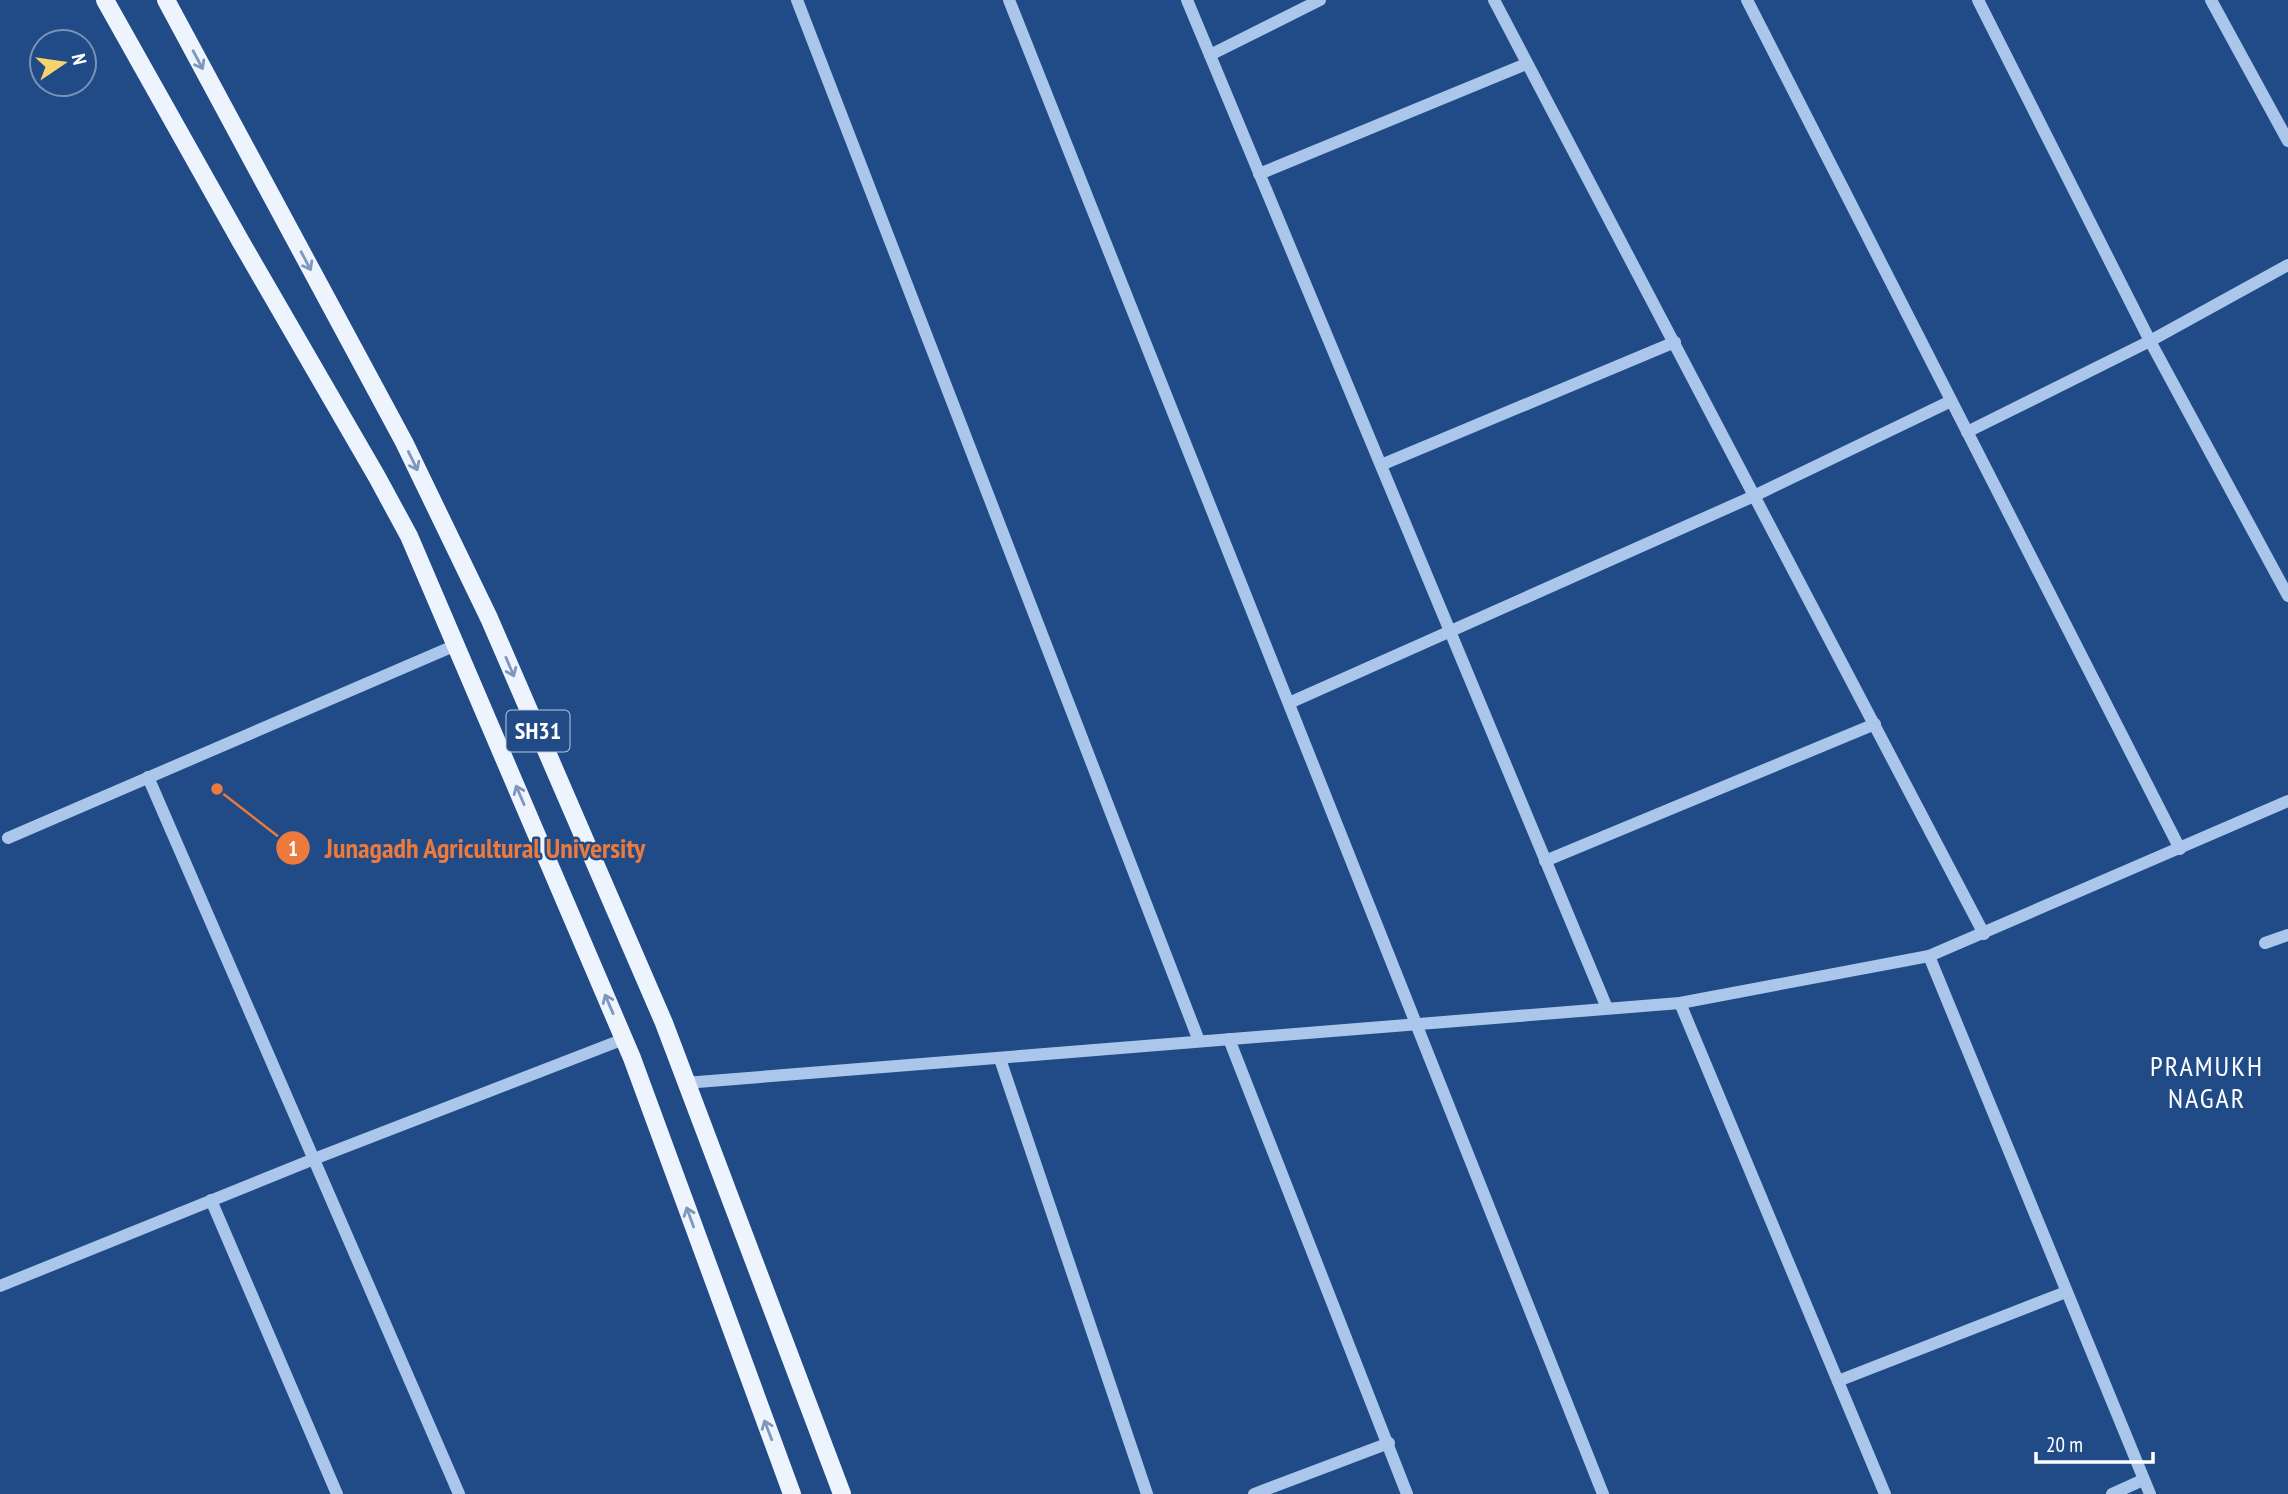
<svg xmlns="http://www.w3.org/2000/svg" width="2288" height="1494" font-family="'PT Sans Narrow',sans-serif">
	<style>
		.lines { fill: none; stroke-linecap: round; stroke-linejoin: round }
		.minor { stroke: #aac6ea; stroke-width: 12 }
		.major { stroke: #eef4fe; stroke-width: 18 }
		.oneway { stroke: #7d97bd }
		.labels { text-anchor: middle; stroke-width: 5; stroke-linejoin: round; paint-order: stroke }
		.shield { fill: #204b87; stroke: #bcc9db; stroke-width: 2 }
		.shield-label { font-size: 24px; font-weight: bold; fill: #fff }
		.neighbourhood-label { font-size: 28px; letter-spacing: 2px; fill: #fff; stroke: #204b87 }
		.leader { fill: none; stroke: #ed7a3d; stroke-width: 2.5 }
		.callout-dot { fill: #ed7a3d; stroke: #204b87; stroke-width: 2.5 }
		.mark-label { font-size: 21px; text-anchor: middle; font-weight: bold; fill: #fff }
		.callout-label { font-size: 28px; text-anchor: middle; font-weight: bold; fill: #ed7a3d; stroke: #204b87; stroke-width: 5; stroke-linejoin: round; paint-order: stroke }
	</style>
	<rect width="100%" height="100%" fill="#204b87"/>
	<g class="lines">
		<g class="minor">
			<polyline points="797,0 1199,1041"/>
			<polyline points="1009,0 1603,1494"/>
			<polyline points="1187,0 1607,1008"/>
			<polyline points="1494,0 1984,934"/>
			<polyline points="1747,0 2180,849"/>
			<polyline points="1978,0 2150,341 2288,596"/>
			<polyline points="2211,0 2288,141"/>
			<polyline points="1210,55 1320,0"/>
			<polyline points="1259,174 1526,64"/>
			<polyline points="1967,432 2150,341 2288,265"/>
			<polyline points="1381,465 1675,342"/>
			<polyline points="1289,703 1754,496 1951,401"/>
			<polyline points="148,777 459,1494"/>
			<polyline points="8,838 456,645"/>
			<polyline points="1545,861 1875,724"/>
			<polyline points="2265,943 2288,935"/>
			<polyline points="1929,956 2150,1494"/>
			<polyline points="1680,1003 1885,1494"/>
			<polyline points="1229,1039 1407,1494"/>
			<polyline points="1000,1059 1147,1494"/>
			<polyline points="685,1083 1680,1003 1929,956 2288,801"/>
			<polyline points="211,1200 337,1494"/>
			<polyline points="0,1286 314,1159 624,1039"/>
			<polyline points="1838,1381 2066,1292"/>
			<polyline points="1254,1494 1389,1443"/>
			<polyline points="2112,1494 2143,1480"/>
		</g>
		<g class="major">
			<polyline points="105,0 241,242 377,477 409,536 632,1058 792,1494"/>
			<polyline points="166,0 404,442 489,618 664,1023 842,1494"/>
		</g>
	</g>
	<defs><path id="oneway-shaft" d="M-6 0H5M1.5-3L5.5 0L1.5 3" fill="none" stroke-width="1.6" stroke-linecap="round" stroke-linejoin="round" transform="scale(1.75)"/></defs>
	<g class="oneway">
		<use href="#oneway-shaft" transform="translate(198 60) rotate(62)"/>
		<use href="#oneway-shaft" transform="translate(306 261) rotate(62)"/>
		<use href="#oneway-shaft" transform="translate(413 461) rotate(64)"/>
		<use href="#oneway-shaft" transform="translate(510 667) rotate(67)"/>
		<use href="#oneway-shaft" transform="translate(520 795) rotate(-113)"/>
		<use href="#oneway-shaft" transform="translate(609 1004) rotate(-113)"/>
		<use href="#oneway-shaft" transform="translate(690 1217) rotate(-110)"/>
		<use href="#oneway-shaft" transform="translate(768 1430) rotate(-111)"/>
	</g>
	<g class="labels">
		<rect class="shield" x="506.5" y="710.5" width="63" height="41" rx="5"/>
		<g class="shield-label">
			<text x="538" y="739">SH31</text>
		</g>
		<g class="neighbourhood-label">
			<text x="2207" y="1076">PRAMUKH<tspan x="2207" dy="32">NAGAR</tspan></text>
		</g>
	</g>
	<path class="leader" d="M217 789L293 848"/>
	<g class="callout-dot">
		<circle cx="217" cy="789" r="7"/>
		<circle cx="293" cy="848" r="18"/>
	</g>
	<g class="mark-label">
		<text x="293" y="856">1</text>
	</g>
	<g class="callout-label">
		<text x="485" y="858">Junagadh Agricultural University</text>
	</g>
	<g transform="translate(63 63) rotate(77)"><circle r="33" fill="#204b87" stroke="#7993b7" stroke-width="2"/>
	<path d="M0-5L12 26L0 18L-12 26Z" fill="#f8d26b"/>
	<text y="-10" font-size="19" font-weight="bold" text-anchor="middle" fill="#ffffff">N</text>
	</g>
	<path d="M2036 1452v10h117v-10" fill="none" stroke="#ffffff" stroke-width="3.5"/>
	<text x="2046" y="1452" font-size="21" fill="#ffffff" stroke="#204b87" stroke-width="5" paint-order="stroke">20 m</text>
</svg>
